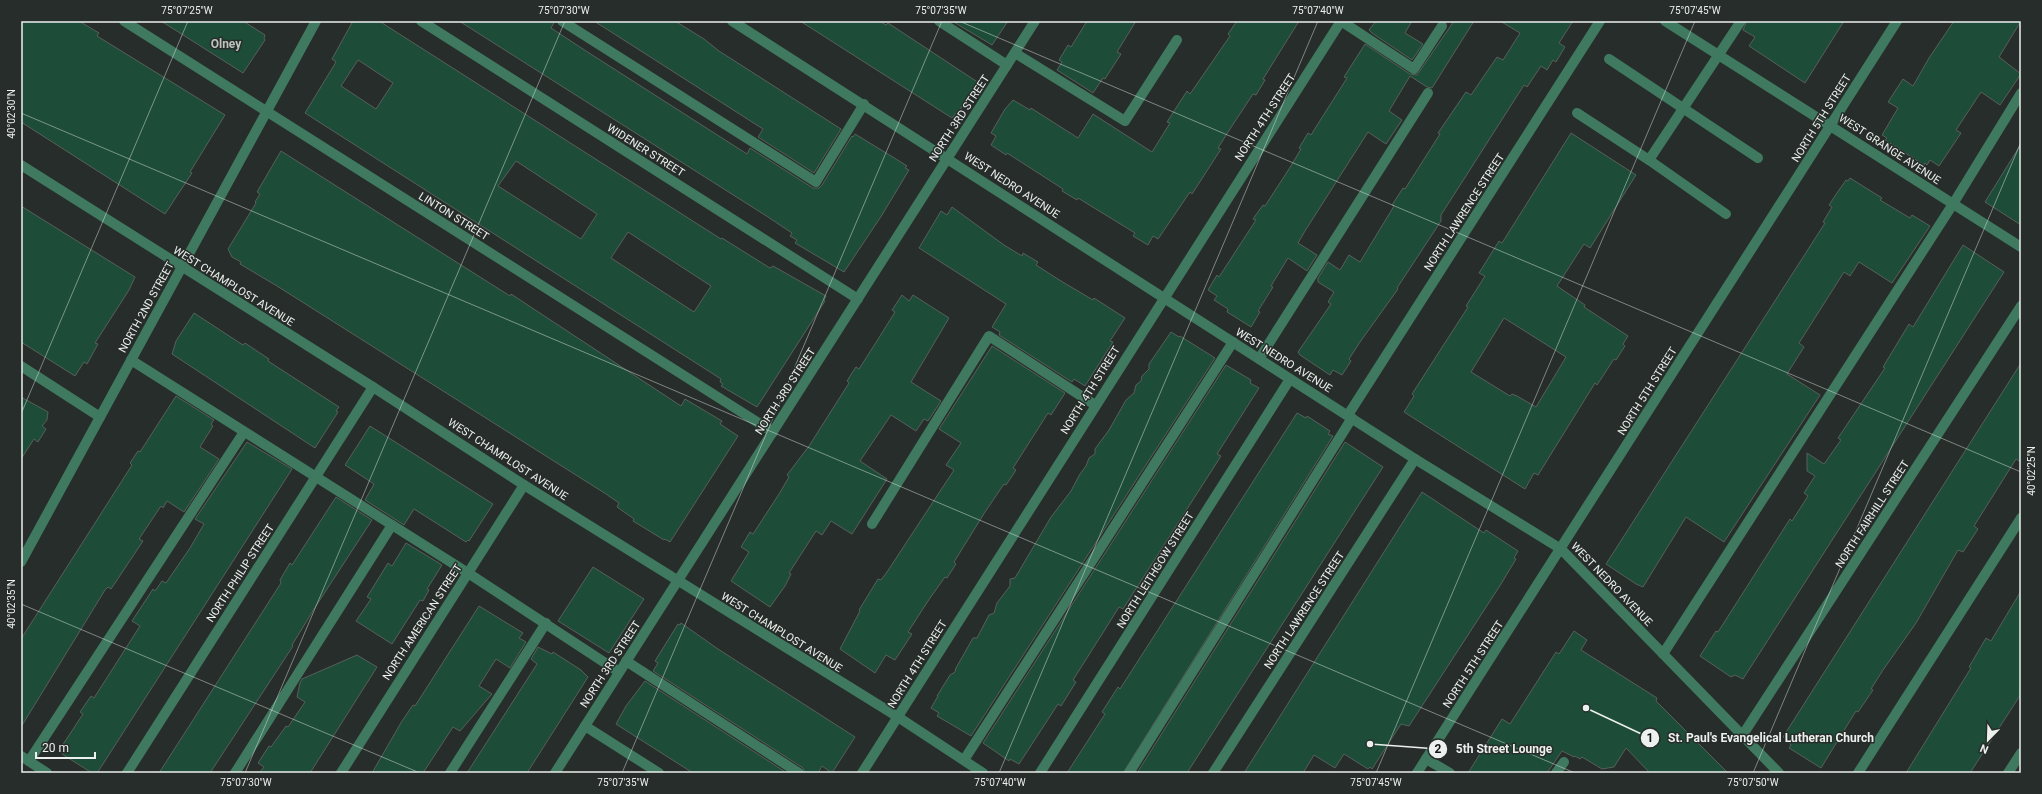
<svg xmlns="http://www.w3.org/2000/svg" width="2042" height="794" font-family="Roboto,sans-serif">
	<style>
		.building { fill: #1d4d39; stroke: #585f5b; fill-rule: evenodd }
		.lines { fill: none; stroke-linecap: round; stroke-linejoin: round }
		.minor { stroke: #3f7960; stroke-width: 10 }
		.ticks { fill: none; stroke: #ecf0ee; stroke-width: 1; stroke-opacity: 0.45 }
		.labels { text-anchor: middle; stroke-width: 3; stroke-linejoin: round; paint-order: stroke }
		.street-label { font-size: 11px; fill: #ecf0ee; stroke: #272d2a }
		.neighbourhood-label { font-size: 12px; font-weight: bold; fill: #bcc3bf; stroke: #272d2a }
		.leader { fill: none; stroke: #ecf0ee; stroke-width: 1.5 }
		.callout-dot { fill: #ecf0ee; stroke: #272d2a; stroke-width: 1.5 }
		.mark-label { font-size: 12px; text-anchor: middle; font-weight: bold; fill: #111 }
		.callout-label { font-size: 12px; text-anchor: middle; font-weight: bold; fill: #ecf0ee; stroke: #272d2a; stroke-width: 3; stroke-linejoin: round; paint-order: stroke }
		.neatline { fill: none; stroke: #ecf0ee; stroke-width: 1.5 }
		.ticks-label { font-size: 10px; text-anchor: middle; fill: #ecf0ee }
	</style>
	<rect width="100%" height="100%" fill="#272d2a"/>
	<g class="building">
		<polygon points="21,21 79,21 99,33 97,36 225,115 190,172 192,173 165,214 21,122"/>
		<polygon points="161,21 243,21 265,35 264,38 265,40 243,73"/>
		<path d="M353 21H379L721 239 722 238 770 268 773 266 826 296 824 300 825 301 757 407 721 386 723 384 720 382 721 379 305 113 336 62 332 59ZM358 60 393 83 376 109 341 86ZM516 161 597 214 581 239 498 186ZM628 232 711 286 694 312 611 258Z"/>
		<polygon points="459,21 555,21 551,28 586,51 747,154 750,148 813,188 819,188 822,185 852,136 853,137 855,134 896,159 907,166 905,168 909,170 882,215 844,272 795,243 797,240 790,236 792,233 768,217"/>
		<polygon points="594,21 675,21 704,39 719,51 841,129 814,173 758,137 763,129"/>
		<polygon points="800,21 879,21 886,25 888,23 979,83 957,114 956,113 952,118"/>
		<polygon points="952,21 1008,21 992,45"/>
		<polygon points="1087,21 1136,21 1117,52 1121,54 1105,79 1103,78 1093,93 1057,70 1062,62 1059,60 1068,45 1071,47"/>
		<polygon points="1237,21 1299,21 1263,79 1265,80 1256,95 1253,94 1228,132 1218,148 1221,149 1192,194 1190,192 1158,239 1153,236 1148,245 1133,236 1135,233 1078,198 1077,200 1062,191 1063,189 1007,153 1006,155 991,145 996,136 991,133 1005,109 1013,100 1030,110 1031,108 1078,138 1093,114 1152,152 1170,123 1167,122 1187,91 1190,94 1230,36 1228,34"/>
		<polygon points="1376,21 1412,21 1405,33 1423,44 1412,60 1372,33 1369,30"/>
		<polygon points="1454,21 1474,21 1432,88 1427,87 1410,76 1389,111 1402,120 1386,144 1368,132 1305,231 1298,243 1317,255 1307,271 1288,258 1271,286 1273,287 1258,311 1260,312 1251,327 1227,312 1228,309 1214,300 1217,296 1208,290 1217,275 1219,277 1256,220 1253,219 1263,205 1265,206 1289,169 1301,149 1299,148 1308,133 1311,135 1321,119 1347,78 1344,77 1365,44 1410,74 1417,75"/>
		<polygon points="1500,21 1573,21 1559,43 1565,47 1556,62 1553,60 1547,70 1541,66 1527,87 1524,85 1441,215 1441,221 1397,288 1398,289 1360,342 1349,359 1351,361 1342,375 1333,370 1330,375 1300,355 1298,352 1331,304 1328,302 1334,292 1318,282 1318,278 1328,262 1340,270 1349,255 1360,262 1394,206 1392,205 1403,188 1405,189 1440,134 1438,133 1466,92 1471,95 1497,57 1503,60 1520,33"/>
		<polygon points="1747,21 1844,21 1805,83 1749,46 1755,37 1743,30"/>
		<polygon points="1954,21 2021,21 1999,57 2021,74 2000,105 1981,92 1956,130 1961,133 1939,166 1930,160 1927,165 1925,163 1924,165 1885,140 1887,138 1882,135 1898,108 1888,102 1903,79 1913,86 1929,58"/>
		<path d="M1571 133 1636 175 1590 248 1584 244 1557 286 1585 305 1584 307 1628 336 1623 344 1625 346 1616 360 1614 359 1597 385 1595 383 1538 475 1534 473 1525 489 1404 412 1414 396 1412 394 1468 307 1466 306 1485 276 1479 273 1499 241 1502 243ZM1504 318 1566 357 1536 407 1517 396 1512 394 1510 396 1471 372Z"/>
		<polygon points="2021,144 2021,225 1985,202"/>
		<polygon points="281,151 510,296 511,294 681,406 685,399 722,421 720,424 738,436 670,542 665,539 664,540 633,521 634,519 617,507 619,503 606,494 277,286 240,264 241,262 232,257 228,249 256,203 255,202 260,194 257,192"/>
		<polygon points="1850,178 1882,198 1880,200 1910,218 1912,215 1930,226 1892,283 1859,262 1850,276 1844,272 1799,343 1804,347 1787,374 1820,395 1724,542 1686,517 1643,587 1636,584 1606,564 1825,223 1823,222 1832,207 1829,205 1837,193 1846,180 1848,181"/>
		<polygon points="21,206 135,277 129,290 95,343 98,344 87,364 84,362 75,376 21,342"/>
		<polygon points="952,207 1004,245 1022,256 1023,253 1038,262 1036,265 1061,281 1093,300 1094,298 1125,318 1110,341 1113,342 1085,386 1074,379 1072,382 999,335 1000,332 992,327 1006,304 919,248 941,211 947,215"/>
		<polygon points="1963,245 2004,272 1743,679 1735,675 1731,677 1700,656 1716,631 1718,632 1790,519 1792,521 1808,496 1804,493 1815,476 1807,471 1807,453 1824,464 1841,440 1838,438 1885,368 1883,367 1909,324 1913,327"/>
		<polygon points="902,295 909,301 913,295 949,318 911,382 941,401 928,421 924,419 916,431 891,415 860,461 887,479 852,534 831,521 822,535 816,531 789,573 791,574 785,586 770,607 731,581 749,552 741,547 750,532 753,534 779,494 789,477 787,475 809,446 849,383 847,381 852,373 856,367 859,369 875,344 895,312 892,310"/>
		<polygon points="194,313 243,345 245,343 269,359 268,361 339,407 336,411 338,412 315,448 172,354 176,341"/>
		<polygon points="1171,332 1179,337 1180,336 1215,358 971,736 937,716 939,713 931,708 938,696 937,696 950,675 955,672 956,668 973,638 977,638 989,615 994,613 997,603 1010,586 1010,579 1015,578 1051,517 1071,491 1080,474 1086,466 1089,458 1095,454 1095,449 1109,430 1126,400 1134,393 1136,385 1141,381 1142,376 1149,369 1149,364"/>
		<polygon points="992,346 1065,393 1051,415 1048,413 1013,468 1016,470 1006,485 1004,484 985,512 954,562 956,564 947,578 945,577 928,601 908,632 912,634 895,660 886,655 875,673 840,649 860,611 859,610 878,579 881,580 887,572 954,470 946,465 961,443 939,429"/>
		<polygon points="2021,363 2021,462 2016,459 1974,526 1978,529 1963,552 1958,550 1916,623 1883,670 1871,689 1873,690 1858,712 1856,711 1821,768 1789,748 1791,745 1789,743 1790,741 1783,737"/>
		<polygon points="1226,365 1251,380 1250,383 1259,388 1217,454 1221,456 1132,595 1123,609 1119,607 1104,631 1073,680 1076,682 1061,706 1058,704 1019,764 1010,759 1009,761 983,743"/>
		<polygon points="176,396 214,420 211,424 213,426 200,447 219,459 184,512 167,501 163,508 161,506 139,539 143,541 111,589 108,587 105,590 21,727 21,639 132,465 130,463 138,451 140,452"/>
		<polygon points="21,397 48,412 47,420 42,426 46,429 38,442 34,439 21,459"/>
		<polygon points="1297,413 1306,418 1307,416 1330,431 1328,434 1333,436 1123,773 1067,773 1105,714 1102,712 1118,687 1120,689"/>
		<polygon points="370,426 493,504 469,541 468,540 466,542 414,509 404,525 365,500 374,484 345,465"/>
		<polygon points="247,442 292,469 103,764 97,773 92,773 62,754 64,752 60,749 83,714 80,712 91,696 94,698 140,626 132,621 153,589 155,591 162,581 166,583 190,548 204,524 195,519"/>
		<polygon points="1345,442 1383,467 1187,773 1137,773"/>
		<polygon points="1422,492 1484,533 1486,530 1518,551 1514,558 1516,559 1501,584 1409,726 1401,724 1372,769 1370,767 1368,769 1344,754 1335,768 1314,755 1303,773 1244,773"/>
		<polygon points="336,497 372,520 314,609 292,645 293,646 210,773 159,773 281,583 280,580 290,563 292,565"/>
		<polygon points="406,543 442,565 427,589 429,590 423,601 420,600 392,644 356,621 371,599 367,597 388,563 392,566"/>
		<polygon points="593,567 644,599 609,653 558,621"/>
		<polygon points="2021,591 2021,694 1970,773 1906,773 1971,668 1969,667 1986,638 1991,641"/>
		<polygon points="479,606 523,633 519,638 526,642 510,668 496,659 479,686 492,694 460,731 453,727 423,773 372,773 402,721 413,705 415,706"/>
		<polygon points="681,623 718,649 855,737 832,773 822,766 818,773 805,773 803,768 653,671 658,663 655,661 678,624 680,625"/>
		<polygon points="1574,631 1587,640 1581,650 1657,698 1656,701 1728,773 1650,773 1626,748 1614,767 1602,769 1582,757 1580,759 1575,756 1574,757 1562,751 1547,773 1468,773 1502,719 1510,724 1556,652 1559,654"/>
		<polygon points="538,647 552,654 553,652 581,670 588,677 527,773 467,773 537,664 531,659"/>
		<polygon points="357,655 377,667 310,773 259,773 264,767 258,763 269,746 271,747 286,726 288,727 305,702 297,697 300,683 302,679"/>
		<polygon points="645,681 787,773 693,773 630,733 616,724 626,706"/>
	</g>
	<g class="lines">
		<g class="minor">
			<polyline points="124,21 773,432"/>
			<polyline points="421,21 858,299"/>
			<polyline points="562,21 816,182 864,104"/>
			<polyline points="732,21 1415,459 1561,549 1779,773"/>
			<polyline points="939,21 1007,65"/>
			<polyline points="1341,21 1414,69 1442,26"/>
			<polyline points="1665,21 2021,247"/>
			<polyline points="1015,53 1125,121 1177,40"/>
			<polyline points="1609,59 1758,158"/>
			<polyline points="1577,113 1649,160 1741,21"/>
			<polyline points="1649,160 1726,214"/>
			<polyline points="21,165 373,387 524,485 898,717 983,773"/>
			<polyline points="1259,359 1428,93"/>
			<polyline points="131,360 468,573 619,672"/>
			<polyline points="21,366 100,417"/>
			<polyline points="1348,415 1600,21"/>
			<polyline points="872,524 989,336 1095,405"/>
			<polyline points="21,562 316,21"/>
			<polyline points="1663,654 1953,204 2021,93"/>
			<polyline points="626,661 799,773"/>
			<polyline points="585,726 659,773"/>
			<polyline points="1742,736 2021,306"/>
			<polyline points="21,756 47,773"/>
			<polyline points="1426,759 1450,773"/>
			<polyline points="964,760 1233,342"/>
			<polyline points="29,761 244,432"/>
			<polyline points="127,773 373,387"/>
			<polyline points="235,773 392,525"/>
			<polyline points="341,773 524,485"/>
			<polyline points="450,773 546,623"/>
			<polyline points="555,773 1035,21"/>
			<polyline points="862,773 1341,21"/>
			<polyline points="1040,773 1290,379"/>
			<polyline points="1129,773 1352,418"/>
			<polyline points="1213,773 1415,459"/>
			<polyline points="1417,773 1897,21"/>
			<polyline points="1556,773 1564,762"/>
			<polyline points="1858,773 2021,518"/>
			<polyline points="2008,773 2021,753"/>
		</g>
	</g>
	<path class="ticks" d="M959 21 2021 472M21 113 1575 773M21 414 188 21M21 604 420 773M245 773 565 21M622 773 942 21M999 773 1318 21M1376 773 1695 21M1753 773 2021 142"/>
	<g class="labels">
		<g class="street-label">
			<text transform="translate(1265 117) rotate(-57)" y="4">NORTH 4TH STREET</text>
			<text transform="translate(959 118) rotate(-57)" y="4">NORTH 3RD STREET</text>
			<text transform="translate(1821 118) rotate(-58)" y="4">NORTH 5TH STREET</text>
			<text transform="translate(1890 149) rotate(33)" y="4">WEST GRANGE AVENUE</text>
			<text transform="translate(646 150) rotate(32)" y="4">WIDENER STREET</text>
			<text transform="translate(1012 185) rotate(33)" y="4">WEST NEDRO AVENUE</text>
			<text transform="translate(1464 212) rotate(-57)" y="4">NORTH LAWRENCE STREET</text>
			<text transform="translate(454 216) rotate(32)" y="4">LINTON STREET</text>
			<text transform="translate(234 286) rotate(32)" y="4">WEST CHAMPLOST AVENUE</text>
			<text transform="translate(146 307) rotate(-61)" y="4">NORTH 2ND STREET</text>
			<text transform="translate(1284 360) rotate(32)" y="4">WEST NEDRO AVENUE</text>
			<text transform="translate(1090 390) rotate(-58)" y="4">NORTH 4TH STREET</text>
			<text transform="translate(785 391) rotate(-57)" y="4">NORTH 3RD STREET</text>
			<text transform="translate(1647 391) rotate(-58)" y="4">NORTH 5TH STREET</text>
			<text transform="translate(508 459) rotate(33)" y="4">WEST CHAMPLOST AVENUE</text>
			<text transform="translate(1872 514) rotate(-57)" y="4">NORTH FAIRHILL STREET</text>
			<text transform="translate(1155 570) rotate(-58)" y="4">NORTH LEITHGOW STREET</text>
			<text transform="translate(240 573) rotate(-57)" y="4">NORTH PHILIP STREET</text>
			<text transform="translate(1612 584) rotate(46)" y="4">WEST NEDRO AVENUE</text>
			<text transform="translate(1304 610) rotate(-57)" y="4">NORTH LAWRENCE STREET</text>
			<text transform="translate(422 622) rotate(-57)" y="4">NORTH AMERICAN STREET</text>
			<text transform="translate(782 632) rotate(32)" y="4">WEST CHAMPLOST AVENUE</text>
			<text transform="translate(610 664) rotate(-57)" y="4">NORTH 3RD STREET</text>
			<text transform="translate(917 664) rotate(-58)" y="4">NORTH 4TH STREET</text>
			<text transform="translate(1473 664) rotate(-57)" y="4">NORTH 5TH STREET</text>
		</g>
		<g class="neighbourhood-label">
			<text x="226" y="48">Olney</text>
		</g>
	</g>
	<path class="leader" d="M1586 708L1650 738M1370 744L1438 749"/>
	<g class="callout-dot">
		<circle cx="1586" cy="708" r="4"/>
		<circle cx="1370" cy="744" r="4"/>
		<circle cx="1650" cy="738" r="10"/>
		<circle cx="1438" cy="749" r="10"/>
	</g>
	<g class="mark-label">
		<text x="1650" y="742">1</text>
		<text x="1438" y="753">2</text>
	</g>
	<g class="callout-label">
		<text x="1771" y="742">St. Paul's Evangelical Lutheran Church</text>
		<text x="1504" y="753">5th Street Lounge</text>
	</g>
	<rect width="2042" height="794" fill="none" stroke="#272d2a" stroke-width="44"/>
	<g transform="translate(1988 740) rotate(203)" stroke="#272d2a" stroke-width="3" paint-order="stroke">
	<path d="M0-3L7 15L0 10L-7 15Z" fill="#ecf0ee"/>
	<text y="-6" font-size="11" font-weight="bold" text-anchor="middle" fill="#ecf0ee">N</text>
	</g>
	<path d="M36 752v6h59v-6" fill="none" stroke="#ecf0ee" stroke-width="2"/>
	<text x="42" y="752" font-size="12" fill="#ecf0ee" stroke="#272d2a" stroke-width="3" paint-order="stroke">20 m</text>
	<rect x="22" y="22" width="1998" height="750" class="neatline"/>
	<g class="ticks-label">
		<text x="187" y="14">75°07'25"W</text>
		<text x="564" y="14">75°07'30"W</text>
		<text x="941" y="14">75°07'35"W</text>
		<text x="1318" y="14">75°07'40"W</text>
		<text x="1695" y="14">75°07'45"W</text>
		<text transform="translate(11 114) rotate(-90)" y="4">40°02'30"N</text>
		<text transform="translate(2031 471) rotate(-90)" y="4">40°02'25"N</text>
		<text transform="translate(11 604) rotate(-90)" y="4">40°02'35"N</text>
		<text x="246" y="786">75°07'30"W</text>
		<text x="623" y="786">75°07'35"W</text>
		<text x="1000" y="786">75°07'40"W</text>
		<text x="1376" y="786">75°07'45"W</text>
		<text x="1753" y="786">75°07'50"W</text>
	</g>
</svg>
